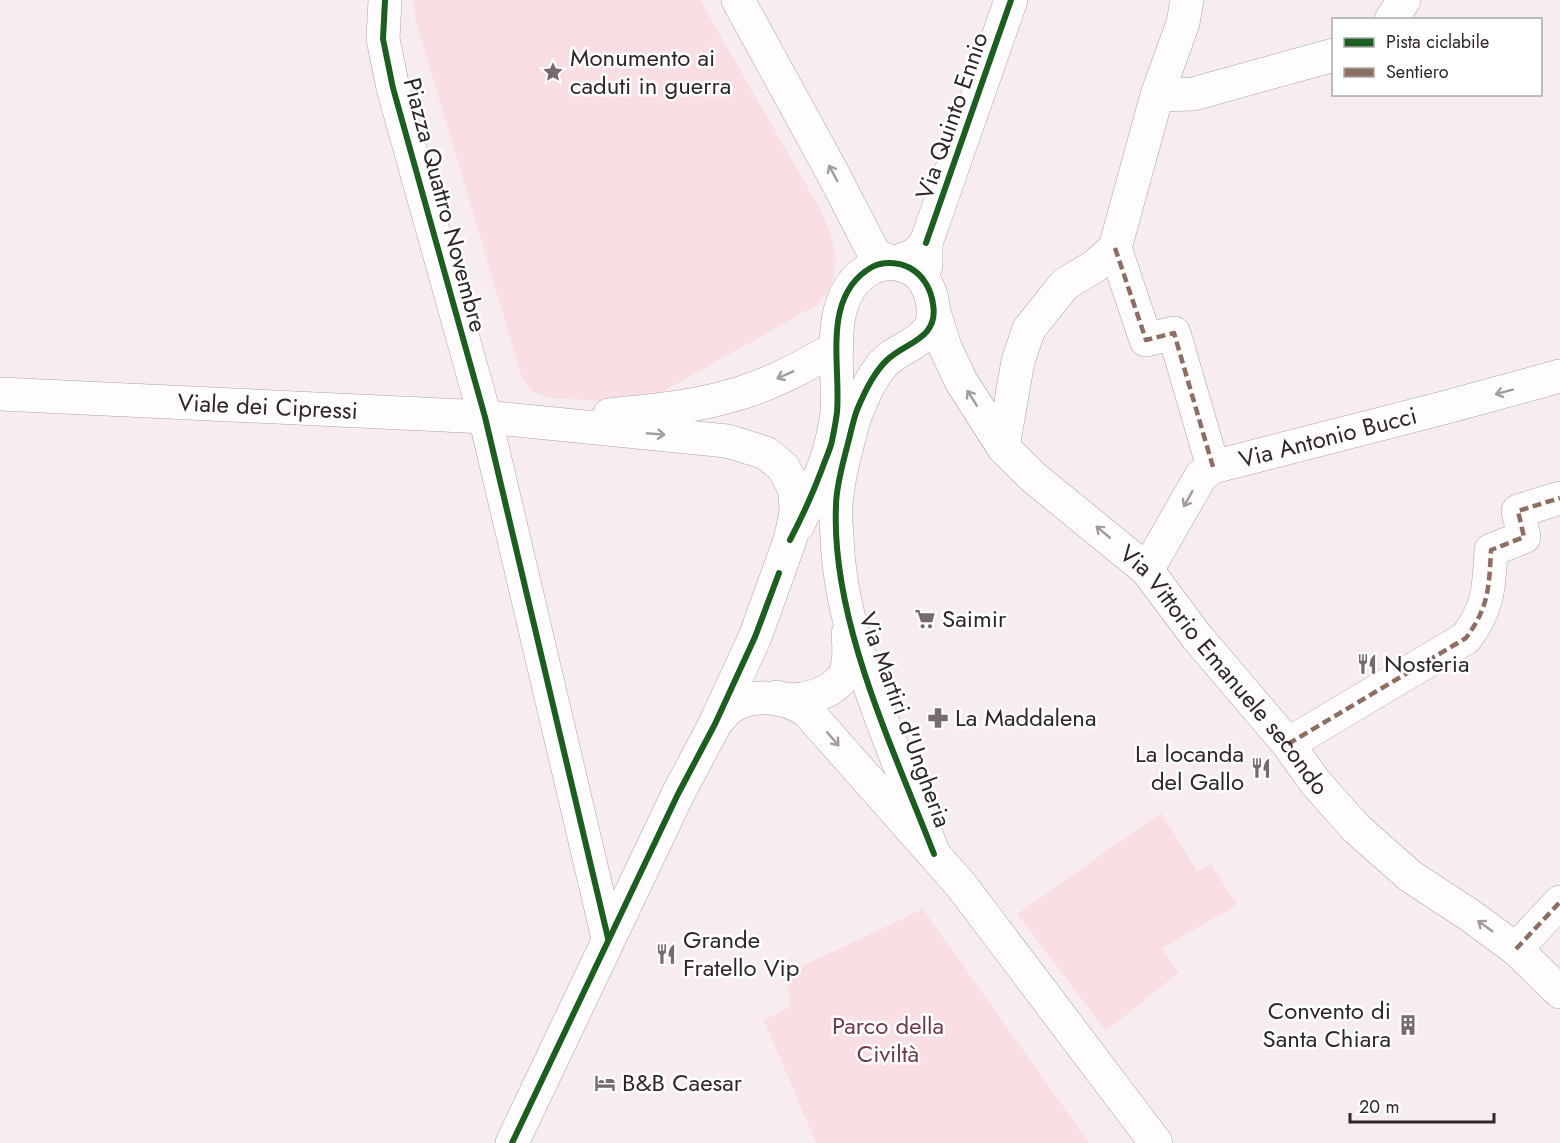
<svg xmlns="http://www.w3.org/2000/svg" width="1560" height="1143" font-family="Jost,sans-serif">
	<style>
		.green { fill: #f9dee4 }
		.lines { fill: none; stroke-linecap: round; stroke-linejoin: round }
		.street-casing { stroke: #ada3a6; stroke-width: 34 }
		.secondary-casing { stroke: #ada3a6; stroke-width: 34 }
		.street { stroke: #fefcfd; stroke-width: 33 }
		.secondary { stroke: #fefcfd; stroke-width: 33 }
		.quiet { stroke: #8d6e63; stroke-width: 4.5; stroke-dasharray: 9 4.5; stroke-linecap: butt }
		.cycleway-casing { stroke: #fff; stroke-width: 10 }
		.cycleway { stroke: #1b5e20; stroke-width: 6 }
		.oneway { stroke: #a19c9d }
		.labels { text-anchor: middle; stroke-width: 5; stroke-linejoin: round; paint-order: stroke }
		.poi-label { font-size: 24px; fill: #2f2628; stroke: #fff; text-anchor: start }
		.street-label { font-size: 24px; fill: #2f2628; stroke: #fff }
		.park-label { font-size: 24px; fill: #6f3948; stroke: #fff }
	</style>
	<rect width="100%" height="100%" fill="#f7ecef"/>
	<g class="green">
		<path d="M413 0H700L820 209C836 243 846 274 817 305L642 403 549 398 532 391 522 377 517 361 416 21Z"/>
		<polygon points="1161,813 1197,871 1211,864 1237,905 1161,949 1179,972 1106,1031 1017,914"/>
		<polygon points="923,909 1089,1143 816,1143 764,1020 789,1007 788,973"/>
	</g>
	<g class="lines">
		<g class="street-casing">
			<g id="street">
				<polyline points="385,0 383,39 393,88 485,417 608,938"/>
				<polyline points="1391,20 1404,0"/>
				<polyline points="1157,95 1183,23 1187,0"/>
				<polyline points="1115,248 1146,340 1174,333 1213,467"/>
				<path id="s1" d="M934 312 945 347 961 381 1003 447 1033 477 1147 570 1197 637 1288 744 1315 782 1356 828 1410 876 1468 914 1516 949 1560 992"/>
				<polyline points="1003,447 1018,361 1029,329 1065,284 1095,266 1115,248 1157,95 1193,94 1334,55"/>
				<path id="s2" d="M1147 570 1201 476 1213 467 1443 408 1560 376"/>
				<path d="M1288 744 1466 638C1489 607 1489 587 1491 550L1524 537 1518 511 1560 498"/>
				<polyline points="1516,949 1560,902"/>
			</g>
		</g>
		<g class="secondary-casing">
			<g id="secondary">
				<polyline points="738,0 831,170 875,255 893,263 915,255 926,243"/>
				<polyline points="926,266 926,243 1011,0"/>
				<path id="s3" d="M0 394 485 417 727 441 766 453 783 467 795 490 796 513 790 540 755 637 715 724 678 794 512 1143"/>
				<path d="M609 415C651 411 695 407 737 394 772 384 805 366 837 347"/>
				<path d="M798 525C809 502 827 465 832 440 834 431 836 421 837 412 840 367 822 296 870 269 882 262 899 262 911 269 924 275 931 291 933 305 939 343 899 344 881 366 871 379 864 394 858 409 853 420 850 434 847 446 842 464 838 484 836 503 835 514 836 525 837 536 839 606 864 672 888 736 903 775 919 815 934 854"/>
				<path d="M777 697C797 705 831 694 843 677 851 665 849 647 848 634"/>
				<path d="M715 724C720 718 725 711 731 707 754 692 786 697 807 711L961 885 1156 1143"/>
			</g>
		</g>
		<use href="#street" class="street"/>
		<use href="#secondary" class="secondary"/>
		<g class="quiet">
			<polyline points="1115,248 1146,340 1174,333 1213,467"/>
			<path d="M1288 744 1466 638C1489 607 1489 587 1491 550L1524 537 1518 511 1560 498"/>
			<polyline points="1516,949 1560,902"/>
		</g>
		<g class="cycleway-casing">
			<g id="cycleway">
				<polyline points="385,0 383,39 393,88 485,417 608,938"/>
				<polyline points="926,243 1011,0"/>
				<path d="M790 540C802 517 813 493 822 469 825 460 830 450 832 441 834 431 836 421 837 412 841 364 821 296 872 267 883 261 899 262 910 268 923 275 931 289 933 304 939 339 906 342 887 360 873 373 864 393 857 410 853 421 851 432 848 443 843 463 836 486 836 506 831 620 893 748 934 854"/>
				<polyline points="512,1143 678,794 715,724 755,637 779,573"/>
			</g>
		</g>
		<use href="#cycleway" class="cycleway"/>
	</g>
	<defs><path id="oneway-shaft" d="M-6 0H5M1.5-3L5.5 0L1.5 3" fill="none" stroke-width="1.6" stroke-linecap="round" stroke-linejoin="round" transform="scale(1.5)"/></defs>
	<g class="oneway">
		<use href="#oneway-shaft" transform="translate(833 173) rotate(-118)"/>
		<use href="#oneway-shaft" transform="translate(785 375) rotate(156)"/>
		<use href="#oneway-shaft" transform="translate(1504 392) rotate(165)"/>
		<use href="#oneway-shaft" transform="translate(972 398) rotate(-122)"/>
		<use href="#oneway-shaft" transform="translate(656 434) rotate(5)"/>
		<use href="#oneway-shaft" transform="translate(1188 499) rotate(119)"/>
		<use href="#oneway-shaft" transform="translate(1103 532) rotate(-140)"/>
		<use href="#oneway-shaft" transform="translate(833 739) rotate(49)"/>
		<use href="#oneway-shaft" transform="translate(1485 926) rotate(-144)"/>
	</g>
	<defs>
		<g id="sight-bare" transform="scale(1.62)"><path d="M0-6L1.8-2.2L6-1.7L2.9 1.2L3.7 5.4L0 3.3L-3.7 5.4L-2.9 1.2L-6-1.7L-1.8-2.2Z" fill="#756b6e" stroke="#fff" stroke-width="2.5" paint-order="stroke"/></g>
		<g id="supermarket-bare" transform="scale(1.62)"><path d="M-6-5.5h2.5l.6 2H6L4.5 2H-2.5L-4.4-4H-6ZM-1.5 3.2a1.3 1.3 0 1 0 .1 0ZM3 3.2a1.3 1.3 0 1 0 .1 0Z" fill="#756b6e" stroke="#fff" stroke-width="2.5" paint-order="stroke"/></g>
		<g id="restaurant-bare" transform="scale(1.62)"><path d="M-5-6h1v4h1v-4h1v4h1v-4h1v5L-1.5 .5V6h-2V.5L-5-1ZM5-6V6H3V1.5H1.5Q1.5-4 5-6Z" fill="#756b6e" stroke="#fff" stroke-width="2.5" paint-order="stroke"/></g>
		<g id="pharmacy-bare" transform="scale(1.62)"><path d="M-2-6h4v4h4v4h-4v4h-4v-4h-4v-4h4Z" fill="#756b6e" stroke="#fff" stroke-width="2.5" paint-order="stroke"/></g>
		<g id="building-bare" transform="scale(1.62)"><path d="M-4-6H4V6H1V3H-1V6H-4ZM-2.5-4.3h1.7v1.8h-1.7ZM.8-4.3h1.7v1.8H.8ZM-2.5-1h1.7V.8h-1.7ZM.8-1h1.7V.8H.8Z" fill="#756b6e" stroke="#fff" stroke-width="2.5" paint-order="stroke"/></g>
		<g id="hotel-bare" transform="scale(1.62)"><path d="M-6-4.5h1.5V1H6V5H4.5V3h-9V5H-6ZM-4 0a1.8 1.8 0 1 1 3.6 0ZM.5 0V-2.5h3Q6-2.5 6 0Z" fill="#756b6e" stroke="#fff" stroke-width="2.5" paint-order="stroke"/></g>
	</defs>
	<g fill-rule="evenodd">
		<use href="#sight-bare" x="553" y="72"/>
		<use href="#supermarket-bare" x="925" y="619"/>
		<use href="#restaurant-bare" x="1367" y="664"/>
		<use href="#pharmacy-bare" x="938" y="718"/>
		<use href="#restaurant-bare" x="1261" y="768"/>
		<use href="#restaurant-bare" x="666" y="954"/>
		<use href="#building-bare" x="1408" y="1025"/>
		<use href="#hotel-bare" x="605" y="1083"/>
	</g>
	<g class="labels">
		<g class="poi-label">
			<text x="570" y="66">Monumento ai<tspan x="570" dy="28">caduti in guerra</tspan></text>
			<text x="942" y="627">Saimir</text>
			<text x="1384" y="672">Nosteria</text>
			<text x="955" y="726">La Maddalena</text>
			<text x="1244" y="762" text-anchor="end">La locanda<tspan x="1244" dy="28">del Gallo</tspan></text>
			<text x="683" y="948">Grande<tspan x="683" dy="28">Fratello Vip</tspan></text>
			<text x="1391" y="1019" text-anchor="end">Convento di<tspan x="1391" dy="28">Santa Chiara</tspan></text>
			<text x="622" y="1091">B&amp;B Caesar</text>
		</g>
		<g class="street-label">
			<text transform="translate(952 116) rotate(-71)" y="8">Via Quinto Ennio</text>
			<text transform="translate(445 205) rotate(75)" y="8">Piazza Quattro Novembre</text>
			<text dy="8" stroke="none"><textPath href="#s3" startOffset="268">Viale dei Cipressi</textPath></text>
			<text dy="8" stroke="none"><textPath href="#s2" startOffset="242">Via Antonio Bucci</textPath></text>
			<text dy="8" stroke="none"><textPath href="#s1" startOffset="468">Via Vittorio Emanuele secondo</textPath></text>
			<text transform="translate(905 720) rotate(70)" y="8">Via Martiri d'Ungheria</text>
		</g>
		<g class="park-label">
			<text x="888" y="1034">Parco della<tspan x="888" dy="28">Civiltà</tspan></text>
		</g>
	</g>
	<rect x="1332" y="18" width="210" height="78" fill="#ffffff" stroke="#aca8a9" stroke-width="1.5"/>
	<rect x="1344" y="38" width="30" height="9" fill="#1b5e20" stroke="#aca8a9" stroke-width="1.5"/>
	<text x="1386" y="48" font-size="18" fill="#2f2628">Pista ciclabile</text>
	<rect x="1344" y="68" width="30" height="9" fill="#8d6e63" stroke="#aca8a9" stroke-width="1.5"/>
	<text x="1386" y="78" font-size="18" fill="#2f2628">Sentiero</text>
	<path d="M1350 1113v9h144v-9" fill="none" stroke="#2f2628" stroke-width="3"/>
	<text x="1359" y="1113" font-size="18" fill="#2f2628" stroke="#ffffff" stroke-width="4.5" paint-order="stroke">20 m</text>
</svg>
